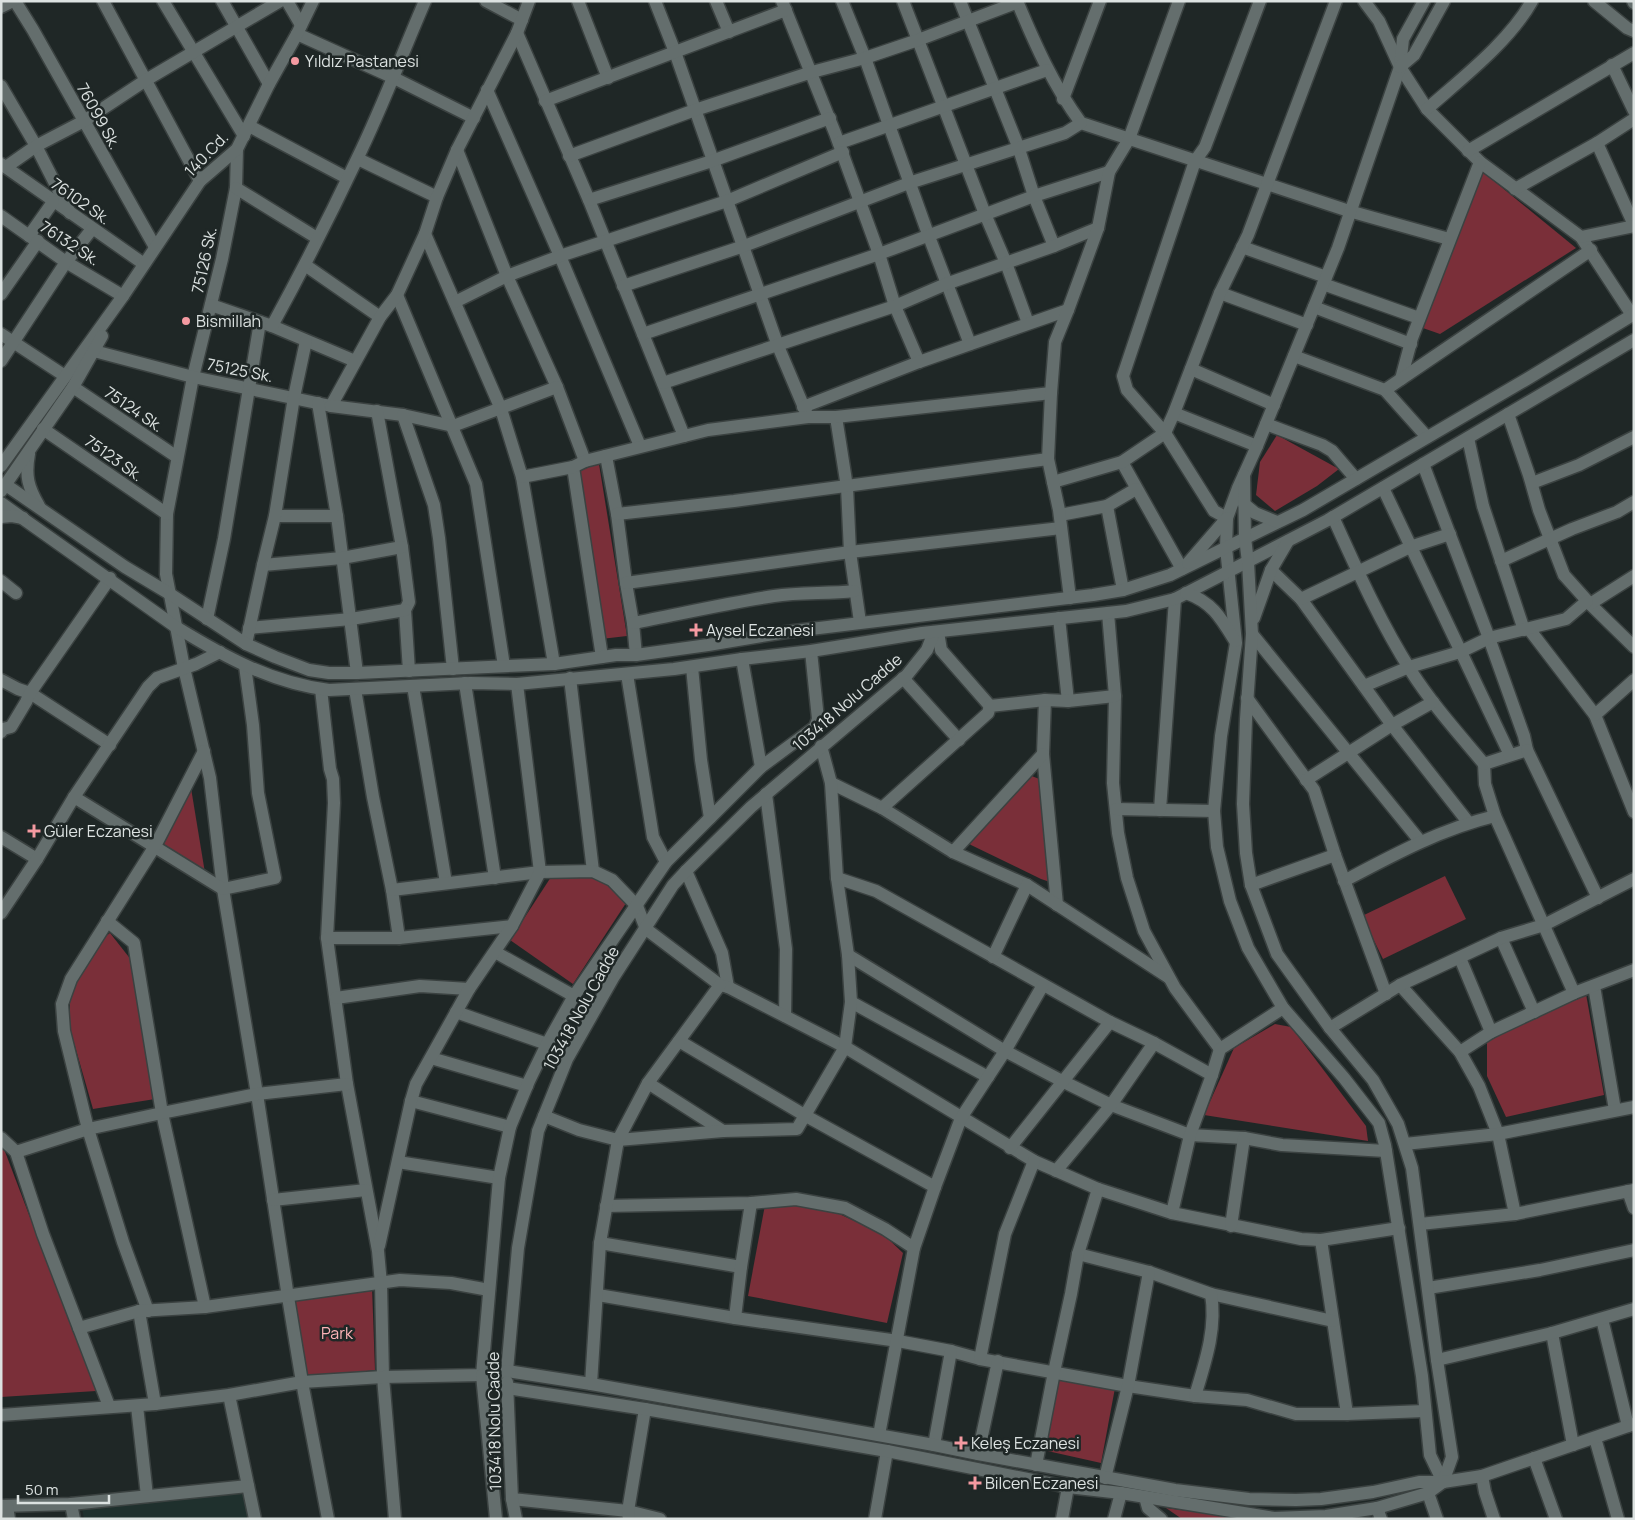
<svg xmlns="http://www.w3.org/2000/svg" width="1635" height="1520" font-family="Manrope,sans-serif">
	<style>
		.built { fill: #1f302d }
		.green { fill: #7a2f39 }
		.lines { fill: none; stroke-linecap: round; stroke-linejoin: round }
		.street-casing { stroke: #3b4241; stroke-width: 15 }
		.secondary-casing { stroke: #3b4241; stroke-width: 15 }
		.street { stroke: #646e6d; stroke-width: 12 }
		.secondary { stroke: #646e6d; stroke-width: 12 }
		.poi-dot { fill: #f49aa1; stroke: #1f2726; stroke-width: 2 }
		.labels { text-anchor: middle; stroke-width: 5; stroke-linejoin: round; paint-order: stroke }
		.poi-label { font-size: 16px; fill: #dce2e1; stroke: #1f2726; text-anchor: start }
		.street-label { font-size: 16px; fill: #dce2e1; stroke: #1f2726 }
		.park-label { font-size: 16px; fill: #fcb4b8; stroke: #1f2726 }
	</style>
	<rect width="100%" height="100%" fill="#1f2726"/>
	<polygon class="built" points="242,1487 249,1519 84,1519 81,1503"/>
	<g class="green">
		<polygon points="1483,172 1576,248 1440,334 1420,327"/>
		<polygon points="1277,435 1339,469 1317,486 1275,511 1256,495 1260,462"/>
		<polygon points="598,458 627,636 601,639 575,464"/>
		<polygon points="1029,775 1042,780 1050,882 1041,879 971,845 966,841"/>
		<polygon points="191,788 205,873 162,843"/>
		<polygon points="1445,876 1466,919 1383,959 1362,916"/>
		<polygon points="551,877 598,878 628,900 573,984 510,940"/>
		<polygon points="110,933 132,961 155,1099 93,1109 70,1029 70,992 97,943"/>
		<polygon points="1586,994 1604,1095 1506,1117 1487,1076 1487,1037"/>
		<polygon points="1275,1024 1291,1027 1366,1126 1368,1141 1204,1115 1234,1048"/>
		<polygon points="4,1149 96,1391 1,1397 1,1151"/>
		<polygon points="765,1205 824,1207 883,1234 903,1253 887,1323 748,1296"/>
		<polygon points="372,1287 375,1370 306,1378 294,1299"/>
		<polygon points="1057,1377 1115,1388 1101,1463 1043,1450"/>
		<polygon points="1166,1508 1250,1519 1182,1519"/>
	</g>
	<g class="lines">
		<g class="street-casing">
			<g id="street">
				<polyline points="15,1 33,30 155,247"/>
				<polyline points="103,1 200,181"/>
				<polyline points="163,1 244,136"/>
				<polyline points="222,1 269,84"/>
				<polyline points="287,1 301,25"/>
				<polyline points="486,1 522,20"/>
				<polyline points="578,1 608,78"/>
				<polyline points="655,1 675,52 778,346 808,417"/>
				<polyline points="716,1 729,32"/>
				<polyline points="782,1 835,133 879,254 895,306 919,362"/>
				<polyline points="842,1 865,58 928,234 970,344"/>
				<polyline points="903,1 985,214 1006,263 1028,323"/>
				<polyline points="960,1 1018,146 1034,196 1054,246"/>
				<path d="M1017 1C1035 44 1053 85 1081 123L1349 211 1449 239"/>
				<polyline points="1364,1 1379,21 1400,67 1427,109 1480,162 1581,237 1632,315"/>
				<polyline points="1633,1 1634,3"/>
				<polyline points="1,7 13,1"/>
				<polyline points="517,33 589,200 684,436"/>
				<polyline points="297,34 392,77 474,118"/>
				<polyline points="1612,65 1634,111"/>
				<polyline points="1,86 36,146 70,213"/>
				<polyline points="487,90 560,256 640,446"/>
				<polyline points="1063,99 1100,1"/>
				<polyline points="545,101 786,10"/>
				<path d="M1427 109C1462 78 1509 42 1532 1"/>
				<polyline points="249,126 347,178"/>
				<polyline points="839,143 1047,70"/>
				<polyline points="1597,143 1634,225"/>
				<polyline points="237,149 236,188 222,259 193,377 167,514 166,574 184,668 210,778 223,889 257,1094 288,1297 302,1382 328,1519"/>
				<polyline points="457,150 507,276 557,387 585,461"/>
				<polyline points="1468,151 1634,53"/>
				<polyline points="569,156 695,110 812,72 865,58 918,40 1018,2"/>
				<polyline points="358,159 437,197"/>
				<polyline points="1,164 144,264"/>
				<polyline points="6,167 36,146 84,121 146,80 280,1"/>
				<polyline points="236,188 317,238"/>
				<polyline points="1515,189 1597,143 1634,119"/>
				<polyline points="589,200 712,161 830,118"/>
				<polyline points="1,216 66,262 123,296"/>
				<polyline points="425,234 501,409 522,477 554,664"/>
				<polyline points="29,236 53,202"/>
				<polyline points="1581,237 1634,226"/>
				<polyline points="1242,247 1326,277"/>
				<polyline points="305,265 380,317"/>
				<polyline points="1323,284 1419,318"/>
				<polyline points="623,286 744,246 909,183 1065,133 1081,123"/>
				<polyline points="1220,293 1307,325"/>
				<polyline points="1,294 38,241"/>
				<polyline points="397,295 476,484 504,666"/>
				<polyline points="455,302 507,276 560,256 727,201 843,152"/>
				<polyline points="211,305 272,326 355,361"/>
				<polyline points="1314,307 1411,344"/>
				<path d="M272 326C302 271 330 216 357 159 382 108 402 54 425 1"/>
				<polyline points="1,334 65,376"/>
				<polyline points="643,334 879,254 1034,196 1109,172"/>
				<polyline points="94,351 193,377 331,406 380,317 397,295 425,234 437,197 457,150 517,33 529,1"/>
				<polyline points="1294,356 1385,390 1427,437"/>
				<polyline points="1,361 66,262 92,229"/>
				<polyline points="1191,369 1274,405"/>
				<polyline points="1401,379 1412,338 1480,162"/>
				<polyline points="663,383 895,306 946,284 1054,246 1098,228"/>
				<polyline points="73,387 177,457"/>
				<polyline points="1385,390 1591,250"/>
				<polyline points="318,403 337,516 357,673"/>
				<polyline points="331,406 403,415 453,426 557,387"/>
				<polyline points="803,407 919,362 1068,310"/>
				<polyline points="377,411 402,547 409,602 405,610 409,671"/>
				<polyline points="1174,413 1257,446"/>
				<polyline points="1508,414 1529,475 1539,510 1564,575 1590,604 1634,647"/>
				<polyline points="403,415 434,505 439,538 453,669"/>
				<polyline points="836,417 847,487 850,552 860,622"/>
				<polyline points="1266,424 1322,445 1332,451 1356,479"/>
				<polyline points="43,429 167,514"/>
				<polyline points="1468,438 1483,506 1524,630"/>
				<polyline points="606,456 617,514 626,583 633,623 636,655"/>
				<polyline points="1122,462 1182,569"/>
				<polyline points="1423,464 1489,638 1524,736 1527,750 1484,764 1485,784 1495,816 1574,993"/>
				<polyline points="573,467 602,657"/>
				<polyline points="522,477 573,467 585,461 708,430 808,417 836,417 1051,393"/>
				<polyline points="1053,482 1122,462 1165,433 1174,413 1220,293 1248,235 1336,1"/>
				<polyline points="1532,483 1579,465 1634,437"/>
				<polyline points="1383,488 1510,755"/>
				<polyline points="1107,506 1123,590"/>
				<polyline points="617,514 734,501 1048,459"/>
				<polyline points="1060,515 1107,506 1136,489"/>
				<polyline points="275,516 337,516"/>
				<path d="M1333 517C1357 570 1380 622 1411 671 1432 704 1459 734 1484 764"/>
				<polyline points="1227,518 1214,511 1165,433 1127,390 1123,376 1195,161 1205,147 1260,1"/>
				<polyline points="1501,561 1572,529 1617,512 1634,502"/>
				<polyline points="263,565 342,558 402,547"/>
				<polyline points="1271,570 1301,599 1392,725 1468,822"/>
				<polyline points="1,581 16,593"/>
				<polyline points="626,583 850,552 1061,528"/>
				<polyline points="1070,598 1059,510 1048,459 1051,393 1055,342 1068,310 1098,228 1109,172 1129,139 1179,1"/>
				<polyline points="1301,599 1410,547 1450,534"/>
				<polyline points="1590,604 1634,576"/>
				<polyline points="1108,613 1115,696 1113,783 1118,833 1127,878 1144,931 1175,988 1220,1049"/>
				<polyline points="1059,618 1068,701"/>
				<polyline points="207,619 224,539 260,322"/>
				<path d="M633 623C680 614 727 603 774 596 801 592 827 594 854 591"/>
				<polyline points="249,628 351,619 405,610"/>
				<polyline points="1529,629 1595,715 1634,812"/>
				<polyline points="938,632 941,650 990,706"/>
				<polyline points="1252,634 1420,841"/>
				<polyline points="246,644 263,565 275,516 294,397 306,341"/>
				<polyline points="742,659 761,767"/>
				<polyline points="692,667 701,760 710,818"/>
				<polyline points="627,674 653,837 666,862"/>
				<polyline points="570,678 593,871"/>
				<polyline points="903,678 959,740"/>
				<polyline points="1,680 18,689 30,693 110,745"/>
				<polyline points="465,683 495,878"/>
				<polyline points="413,686 446,883"/>
				<polyline points="1364,686 1409,667 1460,652 1489,638 1566,619 1587,601"/>
				<polyline points="321,689 330,769 333,779 334,803 327,938 347,1084 378,1251 381,1284 383,1377 395,1519"/>
				<polyline points="355,689 373,797 392,890 399,938"/>
				<polyline points="1247,698 1314,790 1335,855 1386,994"/>
				<polyline points="1045,700 1043,754 1057,905"/>
				<polyline points="1595,715 1634,680"/>
				<polyline points="1,732 3,729 11,727 26,702 30,693 110,578"/>
				<polyline points="1527,750 1598,898"/>
				<polyline points="1306,780 1392,725 1433,702"/>
				<polyline points="831,783 882,808 953,852 1027,885 1168,977"/>
				<polyline points="766,794 786,949 785,1016"/>
				<polyline points="74,797 223,889 275,878 258,793 253,725 245,666"/>
				<polyline points="882,808 988,713 990,706 1045,700 1068,701 1115,696"/>
				<polyline points="1116,809 1214,811"/>
				<polyline points="1160,810 1175,599"/>
				<polyline points="1,837 37,859"/>
				<polyline points="953,852 1043,754"/>
				<polyline points="686,871 722,953 728,987"/>
				<polyline points="837,878 876,891 1110,1022 1154,1043 1212,1075"/>
				<path d="M1344 881C1393 855 1441 829 1495 816"/>
				<polyline points="1251,885 1335,855"/>
				<polyline points="392,890 540,872 593,871 612,880 637,906 646,929 720,985 728,987 845,1047 1034,1161 1098,1189 1172,1213 1301,1239 1321,1240 1399,1228"/>
				<polyline points="1,913 37,859 74,797 148,687 157,678 196,664 220,652"/>
				<polyline points="107,921 134,943 162,1113 205,1307"/>
				<polyline points="327,938 399,938 512,926"/>
				<polyline points="1501,938 1534,1012"/>
				<polyline points="495,952 574,996"/>
				<polyline points="848,955 1005,1051 1062,1081 1111,1105 1190,1135 1244,1138 1282,1145 1386,1151"/>
				<polyline points="993,957 1027,885"/>
				<polyline points="1460,958 1491,1032"/>
				<polyline points="1400,985 1460,1052 1479,1086 1498,1134 1515,1214"/>
				<polyline points="1594,986 1615,1110"/>
				<polyline points="336,998 420,986 469,989"/>
				<polyline points="851,1002 988,1077"/>
				<polyline points="456,1012 547,1044"/>
				<polyline points="1330,1028 1400,985 1501,938 1544,925 1634,879"/>
				<polyline points="679,1041 806,1116 935,1187"/>
				<polyline points="1460,1052 1491,1032 1574,993 1634,970"/>
				<polyline points="431,1058 527,1086"/>
				<polyline points="648,1083 723,1131"/>
				<polyline points="411,1101 510,1127"/>
				<polyline points="544,1116 579,1130 618,1140 723,1131 797,1129 845,1047 851,1002 848,955 837,878 831,783 821,746"/>
				<polyline points="1,1138 16,1152 43,1234 109,1406"/>
				<polyline points="1405,1144 1498,1134 1634,1107"/>
				<polyline points="1010,1148 1110,1022"/>
				<polyline points="16,1152 88,1129 162,1113 257,1094 347,1084"/>
				<polyline points="398,1162 499,1178"/>
				<polyline points="1056,1171 1111,1105 1154,1043"/>
				<polyline points="1628,1191 1634,1208"/>
				<polyline points="273,1200 366,1190"/>
				<polyline points="606,1206 751,1203 796,1199 845,1208 885,1229 914,1248"/>
				<polyline points="1172,1213 1190,1135 1212,1075 1220,1049 1283,1008"/>
				<polyline points="1420,1224 1515,1214 1634,1190"/>
				<polyline points="1231,1226 1244,1138"/>
				<polyline points="1321,1240 1347,1414"/>
				<polyline points="600,1243 741,1267"/>
				<polyline points="379,1246 411,1101 416,1084 469,989 512,926 540,872 517,684"/>
				<polyline points="1078,1254 1149,1272 1211,1294 1333,1321"/>
				<polyline points="1428,1288 1540,1270 1634,1250"/>
				<polyline points="598,1295 735,1318 898,1341 951,1351 980,1359 1128,1386 1195,1396 1247,1400 1296,1414 1347,1414 1425,1411"/>
				<polyline points="139,1311 155,1404"/>
				<polyline points="148,1311 123,1242 88,1129 64,1031 62,1004 71,979 155,846 204,751"/>
				<polyline points="735,1318 741,1267 751,1203"/>
				<polyline points="1602,1319 1628,1426"/>
				<polyline points="79,1328 139,1311 205,1307 400,1280 451,1283 489,1290"/>
				<polyline points="1552,1333 1573,1445"/>
				<polyline points="980,1359 1005,1234 1034,1161"/>
				<polyline points="1437,1360 1552,1333 1634,1309"/>
				<polyline points="507,1371 518,1248 538,1131 567,1059 613,978 673,885 686,871 751,807 907,675 927,650 934,632"/>
				<polyline points="591,1384 600,1243 618,1140 648,1083 720,985"/>
				<polyline points="229,1395 255,1519"/>
				<path d="M1195 1396C1205 1363 1217 1328 1211 1294"/>
				<polyline points="137,1406 147,1496"/>
				<polyline points="1,1415 155,1404 229,1395 302,1382 383,1377 482,1375 499,1178 510,1127 529,1081 547,1044 574,996 666,862 761,767 815,727 818,719 811,651"/>
				<polyline points="879,1435 914,1248 935,1187 961,1118 1005,1051 1043,985"/>
				<polyline points="1595,1438 1618,1519"/>
				<polyline points="934,1445 951,1351"/>
				<polyline points="978,1454 998,1361"/>
				<polyline points="1534,1458 1556,1519"/>
				<polyline points="1036,1465 1054,1372 1071,1294 1078,1254 1098,1189"/>
				<polyline points="1482,1476 1485,1492 1494,1519"/>
				<polyline points="1105,1478 1128,1386 1149,1272"/>
				<polyline points="1428,1493 1437,1519"/>
				<polyline points="1145,1497 1148,1508 1161,1519"/>
				<polyline points="512,1499 628,1511 660,1519"/>
				<polyline points="71,1504 74,1519"/>
				<polyline points="1,1506 71,1504 248,1486"/>
				<polyline points="7,1506 9,1519"/>
				<polyline points="1377,1508 1381,1519"/>
				<polyline points="629,1519 628,1511 645,1409"/>
				<polyline points="875,1519 887,1451"/>
				<polyline points="1062,1519 1068,1487"/>
				<polyline points="1114,1519 1121,1493"/>
			</g>
		</g>
		<g class="secondary-casing">
			<g id="secondary">
				<polyline points="1424,1 1403,39 1400,67 1338,248 1257,446 1238,488 1227,518 1226,548 1236,643 1221,736 1214,811 1217,847 1230,901 1248,948 1283,1008 1344,1078 1379,1123 1385,1145 1422,1376 1430,1455 1443,1482"/>
				<polyline points="1594,1 1627,28 1634,31"/>
				<polyline points="1400,67 1414,55 1444,1"/>
				<path d="M29 454C25 476 28 487 39 506"/>
				<polyline points="1,466 123,296 200,181 237,149 269,84 297,34 313,1"/>
				<polyline points="1,485 6,485 125,567 170,594 246,644 275,657 309,670 329,673 357,673 554,664 616,655 636,655 708,645 786,632 1093,595 1123,590 1170,575 1303,510 1527,379 1634,314"/>
				<polyline points="1,491 73,387 102,336"/>
				<path d="M1 503 176 627C225 657 272 683 329 690L470 683 517 684 674 669 742 659 811 651 922 633 1126 611 1175 599 1328 520 1634 340"/>
				<polyline points="1244,504 1255,513 1277,522"/>
				<polyline points="1,517 12,516 23,518"/>
				<polyline points="1188,563 1227,518"/>
				<path d="M1186 593C1212 602 1221 618 1235 641"/>
				<polyline points="1254,618 1271,570 1288,541"/>
				<polyline points="482,1375 507,1388 645,1409 887,1451 1068,1487 1121,1493 1274,1518 1326,1516 1377,1508 1428,1493 1443,1482 1452,1457 1437,1360 1412,1168 1398,1124 1373,1080 1330,1028 1277,954 1251,885 1246,853 1243,804 1246,719 1252,634 1248,562 1245,538 1244,475"/>
				<polyline points="482,1375 507,1371 591,1384 934,1445 978,1454 1175,1490 1249,1499 1296,1500 1321,1499 1373,1492 1419,1482 1443,1482 1482,1476 1634,1424"/>
				<polyline points="482,1375 496,1519"/>
				<polyline points="507,1382 512,1499 516,1519"/>
			</g>
		</g>
		<use href="#street" class="street"/>
		<use href="#secondary" class="secondary"/>
	</g>
	<g class="poi-dot">
		<circle cx="295" cy="61" r="5"/>
		<circle cx="186" cy="321" r="5"/>
		<path d="M693.5 622.5h5v5h5v5h-5v5h-5v-5h-5v-5h5z"/>
		<path d="M31.5 823.5h5v5h5v5h-5v5h-5v-5h-5v-5h5z"/>
		<path d="M958.5 1435.5h5v5h5v5h-5v5h-5v-5h-5v-5h5z"/>
		<path d="M972.5 1475.5h5v5h5v5h-5v5h-5v-5h-5v-5h5z"/>
	</g>
	<g class="labels">
		<g class="poi-label">
			<text x="305" y="67">Yıldız Pastanesi</text>
			<text x="196" y="327">Bismillah</text>
			<text x="706" y="636">Aysel Eczanesi</text>
			<text x="44" y="837">Güler Eczanesi</text>
			<text x="971" y="1449">Keleş Eczanesi</text>
			<text x="985" y="1489">Bilcen Eczanesi</text>
		</g>
		<g class="street-label">
			<text transform="translate(99 116) rotate(61)" y="6">76099 Sk.</text>
			<text transform="translate(206 154) rotate(-46)" y="6">140.Cd.</text>
			<text transform="translate(81 201) rotate(35)" y="6">76102 Sk.</text>
			<text transform="translate(70 243) rotate(33)" y="6">76132 Sk.</text>
			<text transform="translate(204 260) rotate(-78)" y="6">75126 Sk.</text>
			<text transform="translate(240 370) rotate(11)" y="6">75125 Sk.</text>
			<text transform="translate(134 409) rotate(34)" y="6">75124 Sk.</text>
			<text transform="translate(114 458) rotate(35)" y="6">75123 Sk.</text>
			<text transform="translate(847 702) rotate(-41)" y="6">103418 Nolu Cadde</text>
			<text transform="translate(581 1008) rotate(-61)" y="6">103418 Nolu Cadde</text>
			<text transform="translate(494 1421) rotate(-91)" y="6">103418 Nolu Cadde</text>
		</g>
		<g class="park-label">
			<text x="337" y="1339">Park</text>
		</g>
	</g>
	<rect width="1635" height="1520" fill="none" stroke="#dce2e1" stroke-width="5"/>
	<path d="M18 1495v8h91v-8" fill="none" stroke="#dce2e1" stroke-width="2.5"/>
	<text x="25" y="1495" font-size="15" fill="#dce2e1" stroke="#1f2726" stroke-width="4" paint-order="stroke">50 m</text>
</svg>
